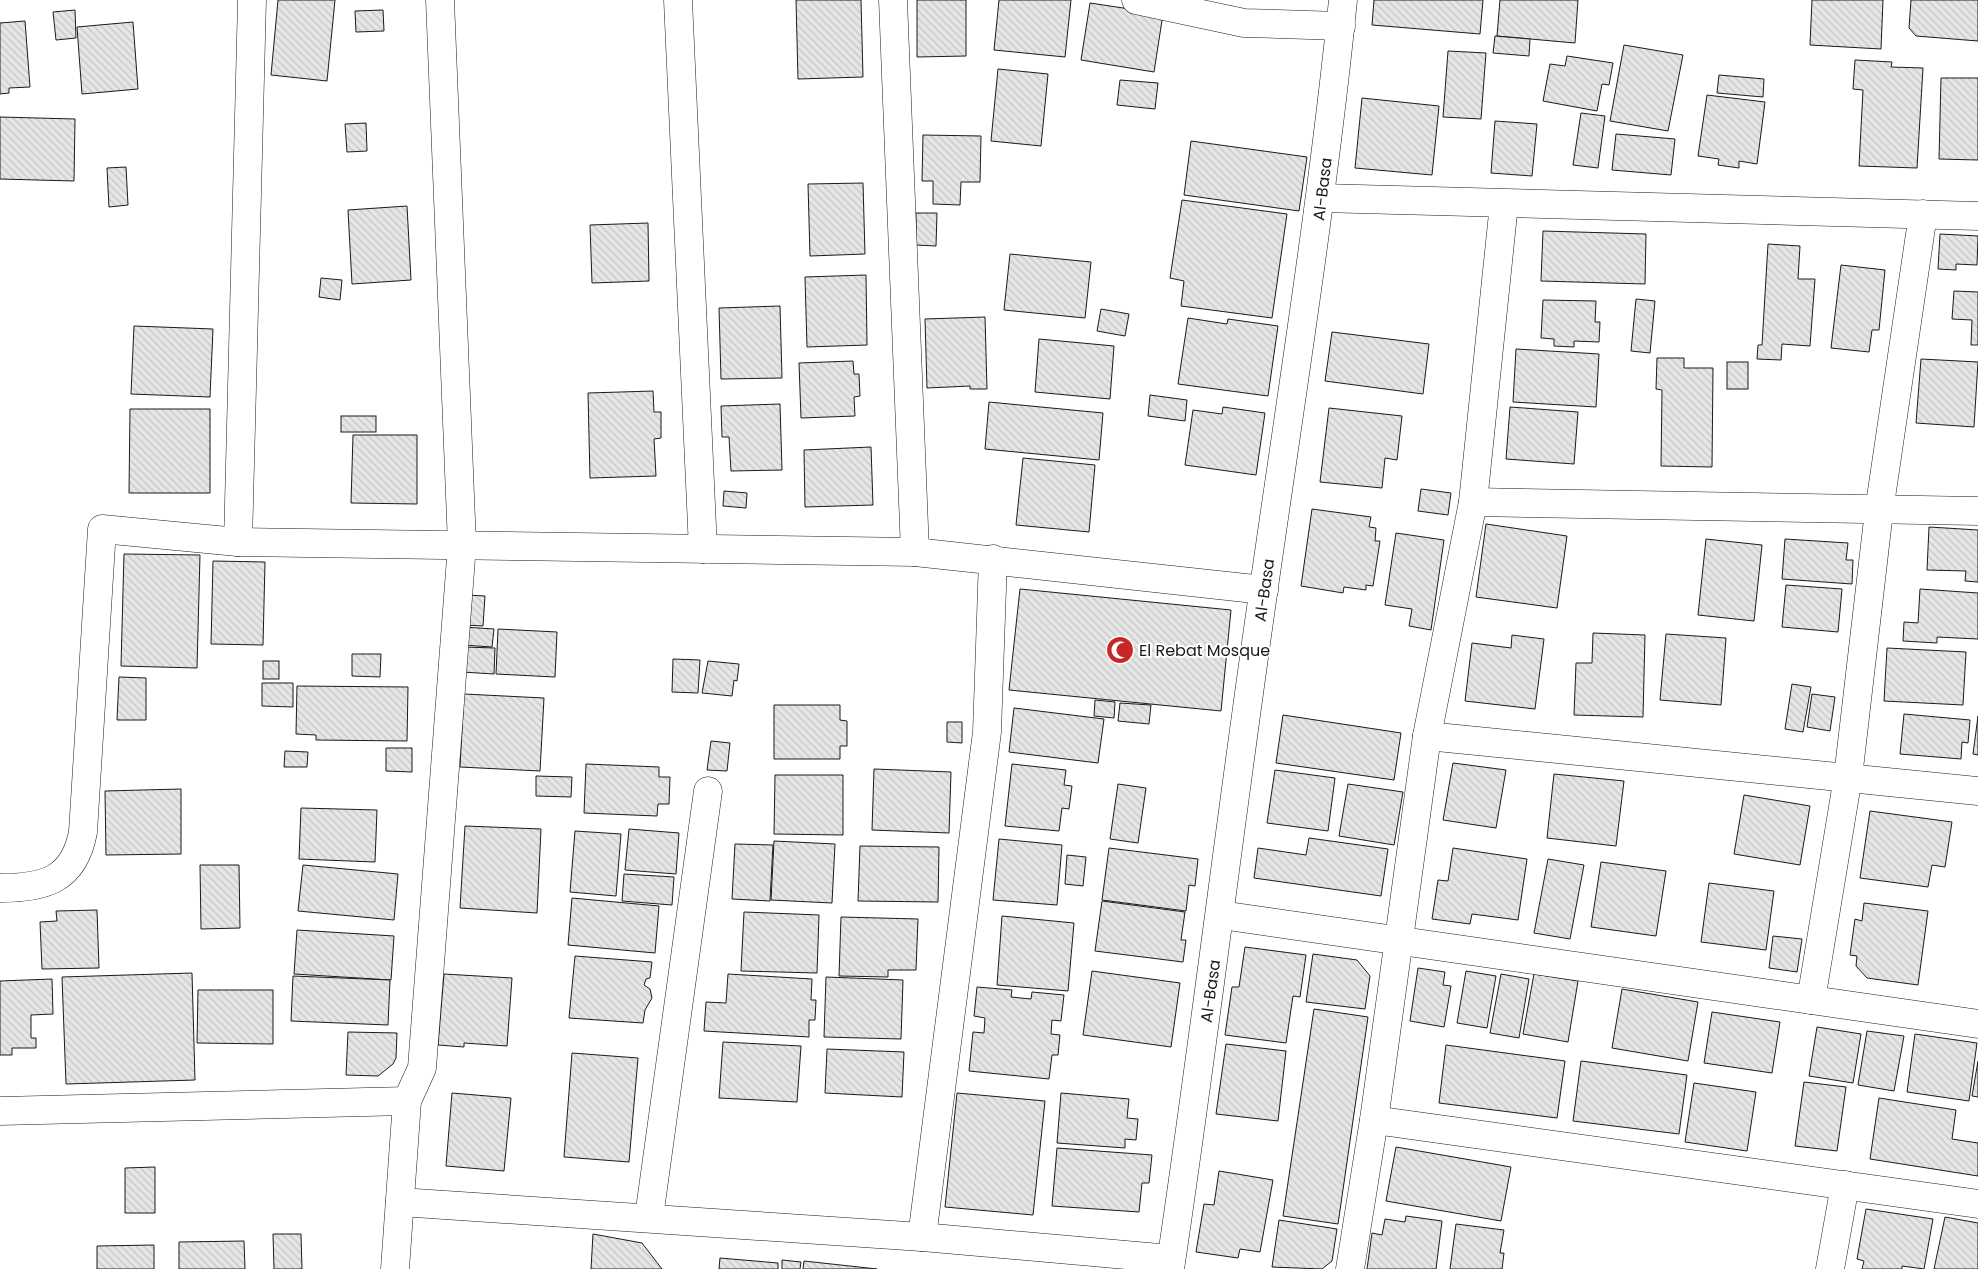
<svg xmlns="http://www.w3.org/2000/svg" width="1978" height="1269" font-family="Poppins,sans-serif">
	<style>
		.building { fill: url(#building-back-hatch); stroke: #1a1a1a }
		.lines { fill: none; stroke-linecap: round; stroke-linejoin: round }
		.minor-casing { stroke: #1a1a1a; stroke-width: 29 }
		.tertiary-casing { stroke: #1a1a1a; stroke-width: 29 }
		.minor { stroke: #fff; stroke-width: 28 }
		.tertiary { stroke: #fff; stroke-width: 28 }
		.labels { text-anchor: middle; stroke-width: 4; stroke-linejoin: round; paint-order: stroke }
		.street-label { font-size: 16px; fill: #1a1a1a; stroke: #fff }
		.poi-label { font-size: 16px; fill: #1a1a1a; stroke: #fff; text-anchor: start }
	</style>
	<defs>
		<pattern id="building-back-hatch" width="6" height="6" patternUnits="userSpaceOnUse" patternTransform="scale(1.25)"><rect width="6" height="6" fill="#e6e6e6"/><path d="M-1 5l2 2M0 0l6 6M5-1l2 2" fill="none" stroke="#c5c5c5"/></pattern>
	</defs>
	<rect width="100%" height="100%" fill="#fff"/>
	<g class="building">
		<polygon points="278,0 335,0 327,81 271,75"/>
		<polygon points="796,0 861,0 863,77 798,79"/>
		<polygon points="917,0 966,0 966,56 917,57"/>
		<polygon points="999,0 1071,0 1065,57 994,50"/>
		<polygon points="1374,0 1483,0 1480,34 1372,25"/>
		<polygon points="1500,0 1578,0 1575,43 1497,36"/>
		<polygon points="1812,0 1883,0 1881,49 1810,45"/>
		<polygon points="1911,0 1978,0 1978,41 1916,36 1909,28"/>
		<polygon points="1090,3 1163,14 1154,72 1081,60"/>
		<polygon points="75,10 76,38 56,40 53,12"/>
		<polygon points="383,10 384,31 356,32 355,11"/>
		<polygon points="25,21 30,87 9,88 9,93 0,94 0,23"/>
		<polygon points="133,22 138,89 82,94 77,27"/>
		<polygon points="1495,36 1530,39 1529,56 1493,53"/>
		<polygon points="1624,45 1683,55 1668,131 1610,121"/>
		<polygon points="1448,51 1486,53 1481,119 1443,117"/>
		<polygon points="1567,56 1613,63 1609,85 1602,84 1597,111 1543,101 1550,64 1565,66"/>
		<polygon points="1855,60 1892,62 1891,67 1923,68 1917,168 1859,166 1863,90 1853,89"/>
		<polygon points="998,69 1048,74 1041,146 991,141"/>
		<polygon points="1719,75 1764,79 1763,97 1717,93"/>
		<polygon points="1941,78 1978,78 1978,160 1939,159"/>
		<polygon points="1120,80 1158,83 1155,109 1117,105"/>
		<polygon points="1707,95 1765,102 1757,164 1739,161 1739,168 1718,165 1719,159 1698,156"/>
		<polygon points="1362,98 1439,106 1432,175 1355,168"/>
		<polygon points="1581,113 1605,116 1598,168 1573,165"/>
		<polygon points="0,117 75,119 74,181 0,179"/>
		<polygon points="1495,121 1537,124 1532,176 1491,173"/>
		<polygon points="366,123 367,151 347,152 345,124"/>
		<polygon points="1616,134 1675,139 1671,175 1612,170"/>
		<polygon points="923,135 981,136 980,182 961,182 960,205 933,204 933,181 922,181"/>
		<polygon points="1191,141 1307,157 1299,211 1184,195"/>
		<polygon points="126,167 128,205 109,207 107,168"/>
		<polygon points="863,183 865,254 810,256 808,184"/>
		<polygon points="1182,200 1287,214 1272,318 1181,306 1184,281 1170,278"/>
		<polygon points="407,206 411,280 352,284 348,210"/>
		<polygon points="916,213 937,213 936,246 916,245"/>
		<polygon points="648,223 649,281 592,283 590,225"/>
		<polygon points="1543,231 1646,234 1645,284 1541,281"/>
		<polygon points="1940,234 1978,236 1977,265 1956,264 1956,270 1938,269"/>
		<polygon points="1768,244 1800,246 1798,279 1815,279 1810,346 1782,344 1781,360 1757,359 1758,345 1762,345"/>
		<polygon points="1010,254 1091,262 1085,318 1004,310"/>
		<polygon points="1841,265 1885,270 1879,330 1872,330 1869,352 1831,348"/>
		<polygon points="866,275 867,345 807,347 805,277"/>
		<polygon points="321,278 342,280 340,300 319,297"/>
		<polygon points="1954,291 1978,292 1978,345 1971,345 1972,320 1952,319"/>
		<polygon points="1636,299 1655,301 1650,353 1631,351"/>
		<polygon points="1543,300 1596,301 1595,322 1600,322 1599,342 1574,341 1574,347 1554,346 1554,339 1541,338"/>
		<polygon points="780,306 782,378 721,379 719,308"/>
		<polygon points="1101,309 1129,314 1125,336 1097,331"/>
		<polygon points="985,317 987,389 970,389 970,386 927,388 925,319"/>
		<polygon points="1188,318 1227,324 1228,319 1278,326 1268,396 1178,384"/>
		<polygon points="134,326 213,329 210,397 131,394"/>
		<polygon points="1332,332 1429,344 1423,394 1325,381"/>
		<polygon points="1039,339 1114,346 1110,399 1035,392"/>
		<polygon points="1516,349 1599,354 1596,407 1513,402"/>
		<polygon points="1657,358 1684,358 1684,368 1713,368 1712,467 1661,466 1662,390 1656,389"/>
		<polygon points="1921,359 1978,362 1974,427 1916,423"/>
		<polygon points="853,361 854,374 859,374 860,396 854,397 855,416 801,418 799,363"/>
		<rect x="1727" y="362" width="21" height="27"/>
		<polygon points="653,391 654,412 661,412 661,438 654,439 656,476 590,478 588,393"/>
		<polygon points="1150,395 1187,400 1185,421 1148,416"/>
		<polygon points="989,402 1103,413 1099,460 985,449"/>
		<polygon points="780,404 782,470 731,471 729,437 722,437 721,406"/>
		<polygon points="1223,407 1265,413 1256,475 1185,465 1193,410 1222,414"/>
		<polygon points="1510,407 1578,412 1574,464 1506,459"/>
		<polygon points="1329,408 1402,416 1397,460 1385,458 1382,488 1320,482"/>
		<polygon points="130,409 210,409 210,493 129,493"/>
		<rect x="341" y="416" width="35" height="16"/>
		<polygon points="353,435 417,435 417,504 351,503"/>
		<polygon points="871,447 873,505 805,507 804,450"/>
		<polygon points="1023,458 1095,465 1089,532 1016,525"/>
		<polygon points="1421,489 1451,493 1448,515 1418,511"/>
		<polygon points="724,491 747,493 746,508 723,506"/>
		<polygon points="1312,509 1371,517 1369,527 1376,528 1375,541 1380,541 1373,586 1366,585 1366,590 1344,587 1343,593 1301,586"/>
		<polygon points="1486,524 1567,536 1557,608 1476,597"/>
		<polygon points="1929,527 1978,530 1978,582 1965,581 1966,571 1927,570"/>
		<polygon points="1396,533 1444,540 1431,630 1409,626 1412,609 1385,605"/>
		<polygon points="1706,539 1762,545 1754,621 1698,615"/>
		<polygon points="1785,539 1848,543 1846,560 1853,560 1852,584 1782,579"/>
		<polygon points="124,554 200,555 197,668 121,666"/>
		<polygon points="213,561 265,562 263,645 211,644"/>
		<polygon points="1786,585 1842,589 1838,632 1782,627"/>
		<polygon points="1020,589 1231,610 1221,711 1009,690"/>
		<polygon points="1920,589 1978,593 1978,639 1937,637 1937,643 1903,641 1904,622 1918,623"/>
		<polygon points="466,595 485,596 483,626 464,625"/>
		<polygon points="463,627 494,629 492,647 462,645"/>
		<polygon points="498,629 557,632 555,677 496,674"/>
		<polygon points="1593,633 1645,635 1643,717 1574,715 1576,663 1592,663"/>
		<polygon points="1666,634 1726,638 1721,705 1660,700"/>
		<polygon points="1512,635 1544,639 1535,709 1465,701 1472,643 1511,648"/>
		<polygon points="463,647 495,648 494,674 462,672"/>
		<polygon points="1887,648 1966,652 1963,705 1884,701"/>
		<polygon points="352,654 381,654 380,677 352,676"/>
		<polygon points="673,659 700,660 698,693 672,692"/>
		<rect x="263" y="661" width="16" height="18"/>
		<polygon points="708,661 739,664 737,681 734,680 732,696 702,693"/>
		<polygon points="119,677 146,678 146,720 117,720"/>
		<polygon points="262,683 293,683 293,707 262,706"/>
		<polygon points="1792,684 1811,687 1803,732 1785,729"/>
		<polygon points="297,686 408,687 407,741 316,740 316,735 296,734"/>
		<polygon points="464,694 544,698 540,771 460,767"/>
		<polygon points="1812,694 1835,697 1830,731 1807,727"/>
		<polygon points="1095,700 1115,702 1114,718 1094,716"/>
		<polygon points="1120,703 1151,705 1149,724 1118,721"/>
		<polygon points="774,705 840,705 840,720 847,721 847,746 840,746 840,759 774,759"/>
		<polygon points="1014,708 1104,719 1098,763 1009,752"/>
		<polygon points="1904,714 1970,720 1968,743 1962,742 1961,759 1900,754"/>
		<polygon points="1283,715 1401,733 1394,780 1276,763"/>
		<polygon points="1978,716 1978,755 1973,754"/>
		<polygon points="947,722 962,722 962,743 947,742"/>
		<polygon points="711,741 730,743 727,771 707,770"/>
		<polygon points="386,748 412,748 412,772 386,771"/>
		<polygon points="285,751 308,752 307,767 284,767"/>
		<polygon points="1453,763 1506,770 1496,828 1443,820"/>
		<polygon points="586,764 659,767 659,777 670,777 669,804 658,804 657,816 584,813"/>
		<polygon points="1012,764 1066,770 1064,785 1072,786 1069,809 1062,808 1059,831 1005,826"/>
		<polygon points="874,769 951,772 949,833 872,830"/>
		<polygon points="1275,770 1335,778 1328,831 1267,823"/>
		<polygon points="1554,774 1624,781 1616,846 1547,838"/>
		<polygon points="775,775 843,775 843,835 774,834"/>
		<polygon points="536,776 572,777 571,797 536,796"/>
		<polygon points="1118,784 1146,788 1138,843 1110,839"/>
		<polygon points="1348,784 1403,792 1394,845 1339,836"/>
		<polygon points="181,789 181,854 106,855 105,791"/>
		<polygon points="1744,795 1810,806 1800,865 1734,854"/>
		<polygon points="301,808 377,810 375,862 299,859"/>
		<polygon points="1870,811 1952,822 1945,867 1932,865 1928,887 1860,878"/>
		<polygon points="465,826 541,829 537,913 460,908"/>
		<polygon points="629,829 679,833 676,874 625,870"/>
		<polygon points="575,831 621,834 616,896 570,892"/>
		<polygon points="1309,838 1388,849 1381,896 1254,878 1258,848 1306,855"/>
		<polygon points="999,839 1062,845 1057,905 993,900"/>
		<polygon points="774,841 835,844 832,903 771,900"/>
		<polygon points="735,844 773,845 770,901 732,899"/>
		<polygon points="860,846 939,847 938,902 858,901"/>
		<polygon points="1109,848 1198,859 1195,886 1189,885 1186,911 1102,900"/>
		<polygon points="1453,848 1527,859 1518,920 1472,914 1470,924 1432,919 1438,880 1448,881"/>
		<polygon points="1067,855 1086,857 1083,886 1065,884"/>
		<polygon points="1548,859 1584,865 1570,939 1534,933"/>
		<polygon points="1601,862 1666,871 1656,936 1591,927"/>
		<polygon points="200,865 239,865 240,928 201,929"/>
		<polygon points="303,865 398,874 394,920 298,911"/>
		<polygon points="624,874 674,877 672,905 622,901"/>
		<polygon points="1709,883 1774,891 1766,950 1701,942"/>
		<polygon points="572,898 659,906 655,953 568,945"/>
		<polygon points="1102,901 1185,912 1181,940 1186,940 1183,962 1095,951"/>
		<polygon points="1864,903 1928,911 1918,985 1867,978 1856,966 1857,956 1850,955 1855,919 1862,921"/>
		<polygon points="97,910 99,968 42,969 40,922 57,921 56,911"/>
		<polygon points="744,912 819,915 817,973 741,971"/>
		<polygon points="1002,916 1074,923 1068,991 997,985"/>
		<polygon points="841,917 918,919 916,970 888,970 888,977 839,976"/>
		<polygon points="297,930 394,936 391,980 294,974"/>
		<polygon points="1773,936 1802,939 1797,972 1769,968"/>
		<polygon points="1245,947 1306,955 1300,997 1293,996 1286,1043 1225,1035 1232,987 1239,987"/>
		<polygon points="1313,954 1357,960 1370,976 1365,1009 1306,1002"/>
		<polygon points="575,956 652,962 650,978 646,979 644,985 650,989 652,998 645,1010 643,1023 569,1018"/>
		<polygon points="1418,968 1445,972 1443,985 1451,986 1444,1027 1410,1021"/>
		<polygon points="1092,971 1180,983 1171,1047 1083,1035"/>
		<polygon points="1466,971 1496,976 1487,1028 1457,1023"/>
		<polygon points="192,973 195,1080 66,1084 62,977"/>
		<polygon points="444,974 512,978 507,1046 464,1043 464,1047 438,1045"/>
		<polygon points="728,974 812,979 811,1000 816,1000 815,1020 809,1020 809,1037 704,1031 706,1002 726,1003"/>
		<polygon points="1501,974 1529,979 1519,1038 1490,1033"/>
		<polygon points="1534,974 1578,981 1568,1042 1523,1034"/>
		<polygon points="293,976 390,980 388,1025 291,1021"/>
		<polygon points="826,977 903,980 901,1039 824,1037"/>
		<polygon points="52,979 53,1014 31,1015 31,1038 36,1038 36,1048 12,1048 12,1055 0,1055 0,981"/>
		<polygon points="977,987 1012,990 1011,997 1031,999 1032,992 1064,995 1061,1021 1052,1020 1051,1034 1060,1035 1058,1055 1052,1055 1049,1079 969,1071 973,1032 984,1033 985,1018 974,1016"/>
		<polygon points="1622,989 1698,1002 1688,1061 1612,1048"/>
		<polygon points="198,990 273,990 273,1044 197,1043"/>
		<polygon points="1314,1009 1368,1017 1338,1224 1283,1216"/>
		<polygon points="1712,1012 1780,1022 1772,1073 1704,1063"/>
		<polygon points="1817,1027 1861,1034 1853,1083 1809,1076"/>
		<polygon points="1867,1031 1904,1036 1894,1091 1858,1085"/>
		<polygon points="348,1032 397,1033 396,1058 393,1064 378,1076 346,1075"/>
		<polygon points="1915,1034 1977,1043 1969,1101 1907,1092"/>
		<polygon points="723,1042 801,1046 797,1102 719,1098"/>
		<polygon points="1226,1044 1286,1051 1278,1121 1216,1114"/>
		<polygon points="1446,1045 1565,1061 1557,1118 1439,1103"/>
		<polygon points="827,1049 904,1052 902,1097 825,1093"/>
		<polygon points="572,1053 638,1058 629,1162 564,1157"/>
		<polygon points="1581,1061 1687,1075 1679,1134 1573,1121"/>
		<polygon points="1978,1061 1978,1097 1972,1096"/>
		<polygon points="1804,1082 1846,1087 1837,1151 1795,1146"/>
		<polygon points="1694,1083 1756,1092 1747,1151 1685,1142"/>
		<polygon points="452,1093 511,1098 504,1171 446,1166"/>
		<polygon points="957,1093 1045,1101 1033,1215 945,1207"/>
		<polygon points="1061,1093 1129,1099 1127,1118 1138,1119 1136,1140 1125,1139 1125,1148 1057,1143"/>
		<polygon points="1879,1098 1956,1110 1952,1139 1978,1143 1978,1176 1870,1159"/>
		<polygon points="1396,1147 1511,1167 1501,1221 1386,1201"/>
		<polygon points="1057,1148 1152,1155 1149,1183 1142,1183 1139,1212 1052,1206"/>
		<polygon points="155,1167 155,1213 125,1213 125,1168"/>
		<polygon points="1219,1171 1273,1180 1260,1252 1240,1249 1238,1258 1196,1252 1204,1204 1214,1205"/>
		<polygon points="1866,1209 1933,1219 1924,1269 1902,1266 1902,1269 1862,1269 1864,1261 1857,1259"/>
		<polygon points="1406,1216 1442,1221 1436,1269 1367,1269 1372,1233 1382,1235 1385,1219 1405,1222"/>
		<polygon points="1945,1217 1978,1223 1978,1269 1934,1269"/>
		<polygon points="1279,1220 1337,1229 1332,1261 1322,1269 1272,1267"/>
		<polygon points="1456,1224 1504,1230 1500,1253 1504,1253 1502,1269 1450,1269"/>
		<polygon points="273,1234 301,1234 302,1269 274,1269"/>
		<polygon points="593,1234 642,1243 662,1269 591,1269"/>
		<polygon points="244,1241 245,1269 179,1269 179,1242"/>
		<polygon points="154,1245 154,1269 97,1269 97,1246"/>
		<polygon points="720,1258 778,1263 778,1269 719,1269"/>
		<polygon points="782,1260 801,1262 800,1269 782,1269"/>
		<polygon points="804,1261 877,1269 803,1269"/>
	</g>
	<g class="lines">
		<g class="minor-casing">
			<g id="minor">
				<polyline points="678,0 703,549"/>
				<polyline points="893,0 915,552"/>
				<polyline points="1136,0 1244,23 1341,26"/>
				<polyline points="1321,198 1978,216"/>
				<polyline points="1473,502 1978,511"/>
				<polyline points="238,542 252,0"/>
				<polyline points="1427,736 1978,791"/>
				<path d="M0 888C45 888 74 880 83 832L102 529 238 542 915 552 1264 590"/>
				<polyline points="1221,915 1978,1024"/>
				<polyline points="1811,1000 1848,777 1879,511 1923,214"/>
				<polyline points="0,1111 407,1101"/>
				<polyline points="1374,1120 1978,1204"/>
				<polyline points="400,1202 922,1237 1171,1259"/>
				<polyline points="649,1217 708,791"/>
				<polyline points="922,1237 987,732 993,559"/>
				<polyline points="395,1269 407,1101 422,1068 462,545 440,0"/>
				<polyline points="1350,1269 1374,1120 1427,736 1473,502 1504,204"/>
				<polyline points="1830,1269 1845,1185"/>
			</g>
		</g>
		<g class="tertiary-casing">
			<path id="tertiary" d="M1170 1269C1204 1042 1231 814 1264 587 1292 391 1323 197 1343 0"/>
		</g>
		<use href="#minor" class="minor"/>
		<use href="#tertiary" class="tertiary"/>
	</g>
	<defs>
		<g id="mosque-disc" transform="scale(1.4375)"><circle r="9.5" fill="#c62828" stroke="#fff"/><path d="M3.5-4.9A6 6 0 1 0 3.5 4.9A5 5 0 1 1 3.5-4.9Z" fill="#fff"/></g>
	</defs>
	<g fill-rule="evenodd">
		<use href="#mosque-disc" x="1120" y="650"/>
	</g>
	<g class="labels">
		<g class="street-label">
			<text transform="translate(1322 189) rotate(-83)" y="6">Al-Basa</text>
			<text transform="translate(1264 590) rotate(-82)" y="6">Al-Basa</text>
			<text transform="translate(1210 991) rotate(-82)" y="6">Al-Basa</text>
		</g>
		<g class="poi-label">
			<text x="1139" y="656">El Rebat Mosque</text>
		</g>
	</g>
</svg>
